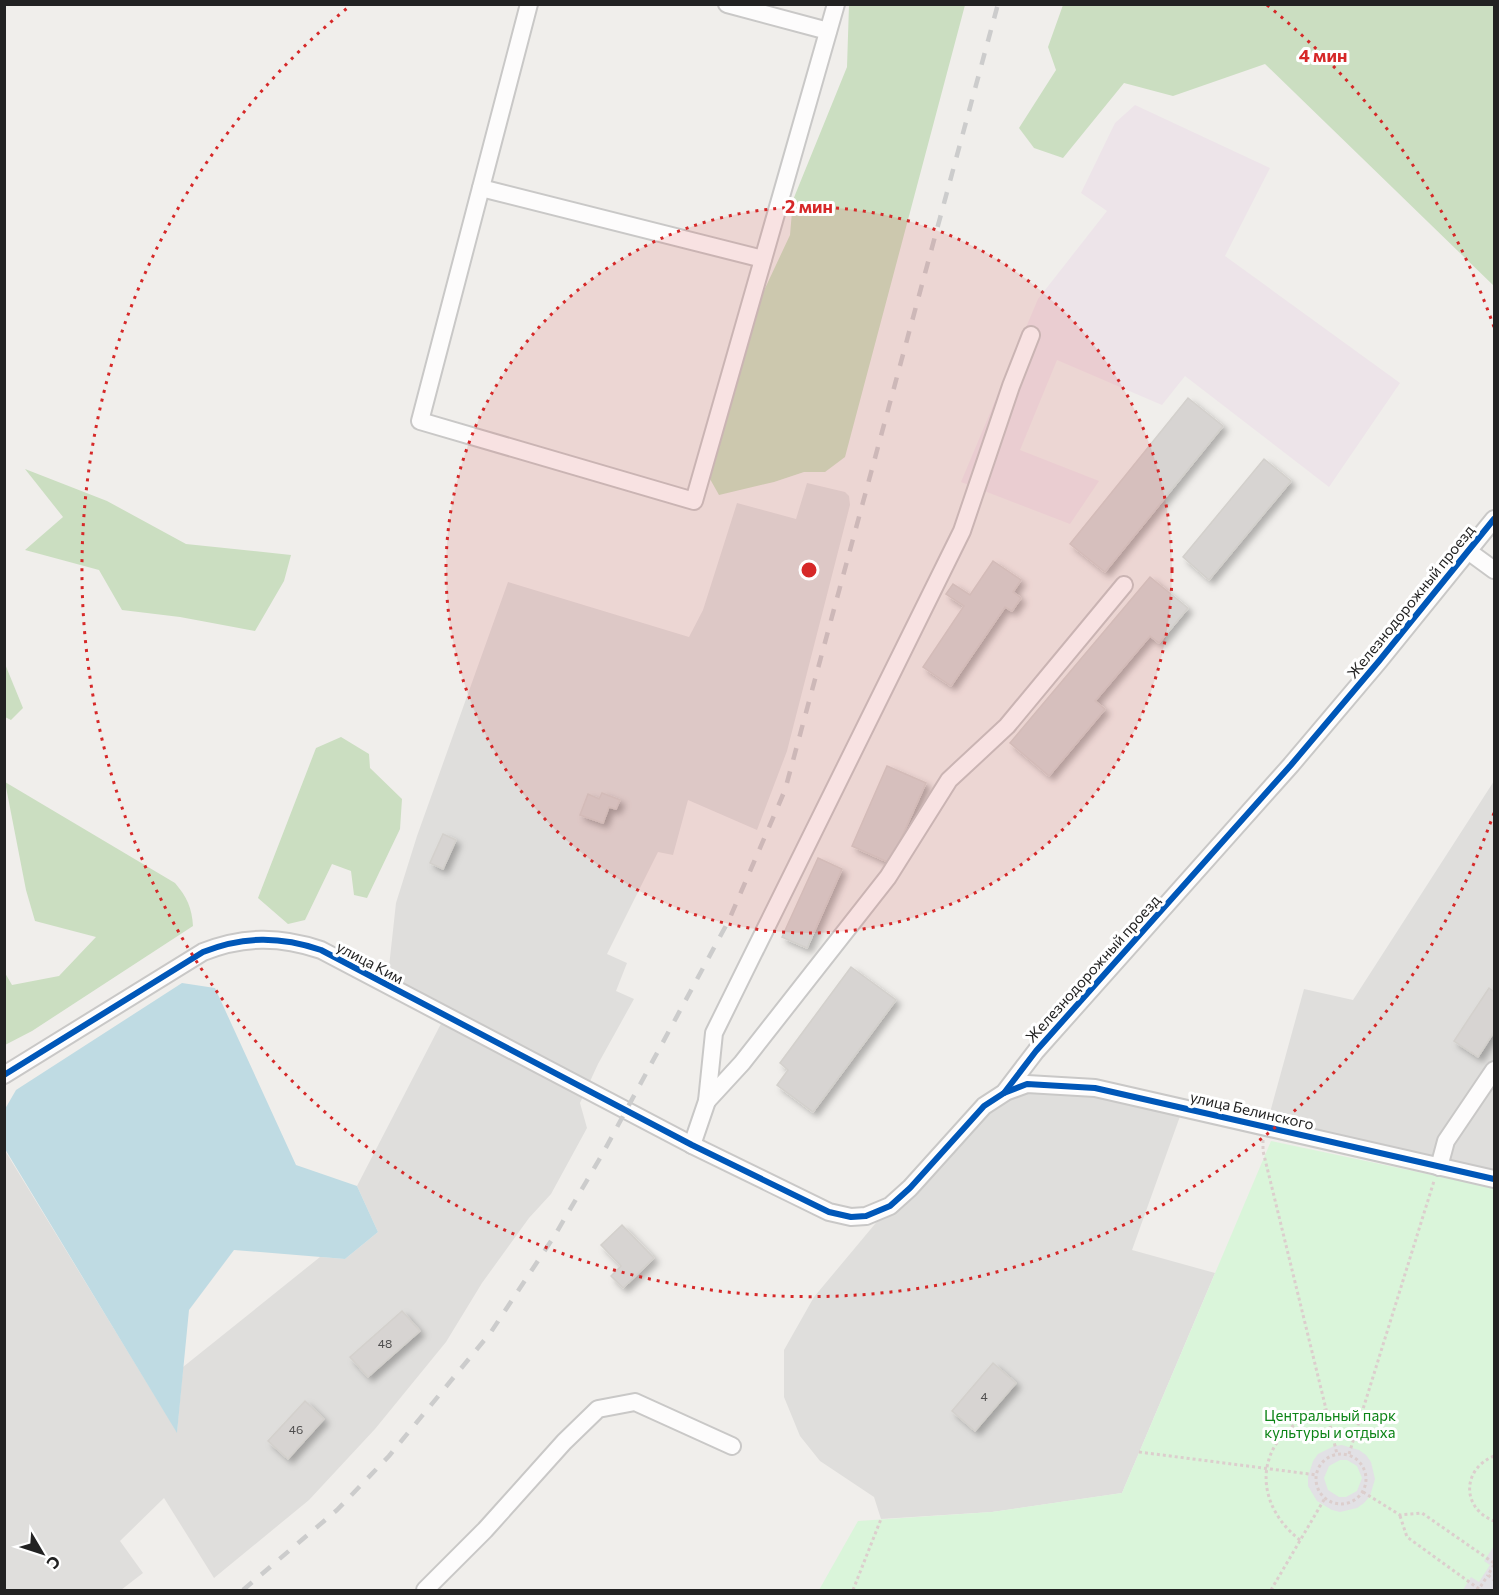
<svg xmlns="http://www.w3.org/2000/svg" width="1499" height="1595" font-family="Commissioner,sans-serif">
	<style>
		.residential { fill: #dfdedc }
		.industrial { fill: #ede4e9 }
		.forest { fill: #cbdec1 }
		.park { fill: #daf5da }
		.plaza { fill: #e2e1e5; fill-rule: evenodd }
		.water { fill: #bfdbe3 }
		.building { fill: #d7d4d2; stroke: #d3d0cc; stroke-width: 1.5; filter: url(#shadow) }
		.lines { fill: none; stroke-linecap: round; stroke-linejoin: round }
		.minor-casing { stroke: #c9c8c7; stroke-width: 20 }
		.path { stroke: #dccecd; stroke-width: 3; stroke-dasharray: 3 3; stroke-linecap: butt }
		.minor { stroke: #fdfcfc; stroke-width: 16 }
		.rail { stroke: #ccc; stroke-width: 4.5; stroke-dasharray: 12 12; stroke-linecap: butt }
		.cycleway-casing { stroke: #fff; stroke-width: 10 }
		.cycleway { stroke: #0057b8; stroke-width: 6 }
		.ring { fill: none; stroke: #d62828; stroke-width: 3; stroke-dasharray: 3 6 }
		.labels { text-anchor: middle; stroke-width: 6; stroke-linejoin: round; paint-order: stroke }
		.number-label { font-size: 12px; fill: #4f4e4e }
		.street-label { font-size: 15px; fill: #222; stroke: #fff }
		.park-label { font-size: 15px; fill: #0c8416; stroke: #fff }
		.centre { fill: #d62828; stroke: #fff; stroke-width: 3 }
		.ring-label { font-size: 18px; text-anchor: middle; font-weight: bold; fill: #d62828; stroke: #fff; stroke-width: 6; stroke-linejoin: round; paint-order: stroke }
	</style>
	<defs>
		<filter id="shadow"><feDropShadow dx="4.5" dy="4.5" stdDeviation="3" flood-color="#0004"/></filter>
	</defs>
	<rect width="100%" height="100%" fill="#f0eeeb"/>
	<g class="residential">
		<polygon points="807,483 845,492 849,496 850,505 787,751 757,830 688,800 673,855 658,852 607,954 627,963 616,991 634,999 598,1064 580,1103 587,1128 551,1194 529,1218 482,1283 446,1342 375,1429 309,1500 214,1578 164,1498 120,1541 143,1573 121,1590 5,1590 4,1149 177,1432 183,1367 320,1257 345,1259 378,1232 357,1186 445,1016 387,985 396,903 417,836 508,582 689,637 703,610 737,503 796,519"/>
		<polygon points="1494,781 1494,1179 1266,1127 1304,989 1353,1000"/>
		<polygon points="1027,1084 1183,1108 1132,1250 1215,1273 1122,1493 992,1512 881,1519 874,1497 820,1461 800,1436 784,1397 784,1350 814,1297 890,1206 984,1106"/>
	</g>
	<polygon class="industrial" points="1135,105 1270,168 1225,256 1400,383 1329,487 1185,376 1162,405 1057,360 1020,450 1099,481 1070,524 961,482 1038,299 1107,211 1081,193 1115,123"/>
	<g class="forest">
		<polygon points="849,5 965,5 845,457 825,472 804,472 774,482 719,495 710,479 761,297 790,235 793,200 847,67"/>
		<polygon points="1063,5 1494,5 1494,286 1265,64 1173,96 1124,83 1063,158 1034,148 1019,128 1056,70 1048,47"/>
		<polygon points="25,469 107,501 186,544 291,555 284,581 255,631 180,617 122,610 99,570 25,550 63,517"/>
		<polygon points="5,664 23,708 11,720 5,717"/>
		<polygon points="341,737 369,754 370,768 402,799 400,829 367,898 354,895 351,871 332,864 305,920 288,924 258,898 316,748"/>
		<path d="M5 782 175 883C187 897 192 908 193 926L32 1031 5 1045V973L12 985 59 976 96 937 35 921 26 890Z"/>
	</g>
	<polygon class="park" points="1271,1141 1494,1188 1494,1590 819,1590 858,1521 992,1512 1122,1493"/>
	<g class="plaza">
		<path d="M1342 1445 1359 1450 1366 1455 1371 1462 1375 1479 1370 1496 1364 1503 1357 1508 1340 1512 1332 1510 1317 1501 1308 1486V1477L1313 1461 1318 1454 1334 1446ZM1340 1460H1347L1357 1466 1362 1478 1357 1491 1346 1497H1339L1328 1490 1324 1478 1329 1466Z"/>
		<polygon points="1494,1546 1494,1590 1463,1590 1471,1577 1479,1582 1490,1565 1484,1561"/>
	</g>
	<polygon class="water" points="182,983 215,988 296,1165 357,1186 378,1232 345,1259 234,1250 189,1310 177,1433 5,1149 5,1109 16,1090"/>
	<g class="building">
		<polygon points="1188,398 1223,426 1105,572 1070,544"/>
		<polygon points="1264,459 1291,481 1209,580 1183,557"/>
		<polygon points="993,561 1021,580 1013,592 1021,598 1012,611 1005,607 951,686 923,667 964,606 946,594 953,584 970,595"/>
		<polygon points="1150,577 1188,608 1159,643 1150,636 1095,701 1105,709 1049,776 1010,743"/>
		<polygon points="887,766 926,783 890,863 852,846"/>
		<polygon points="602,793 620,800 616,809 609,807 603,823 580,815 588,794 599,799"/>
		<polygon points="443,834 456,840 443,869 430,863"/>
		<polygon points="818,858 842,869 807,948 782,937"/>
		<polygon points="851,967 896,1000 813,1112 777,1085 788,1070 780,1063"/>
		<polygon points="1489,988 1494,992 1494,1032 1478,1057 1454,1041"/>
		<polygon points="622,1225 654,1258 623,1288 611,1276 621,1266 601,1245"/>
		<polygon points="402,1311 420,1331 368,1377 350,1357"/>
		<polygon points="993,1363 1016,1383 975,1431 952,1411"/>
		<polygon points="305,1401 324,1419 288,1459 268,1441"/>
	</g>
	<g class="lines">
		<g class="minor-casing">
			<g id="minor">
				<polyline points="529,4 420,421 694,501 836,4"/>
				<polyline points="727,4 828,31"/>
				<polyline points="481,188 763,259"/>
				<polyline points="1468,551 1494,570"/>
				<path d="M4 1075 203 952C243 936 280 936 321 950L692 1145 829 1212 851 1217 866 1216 890 1206 910 1188 984 1106 1004 1093 1036 1051 1291 765 1379 661 1494 519"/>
				<polyline points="1005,1092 1027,1084 1095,1088 1494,1179"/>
				<polyline points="707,1101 742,1063 888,877 949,780 1007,726 1124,585"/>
				<polyline points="692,1145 707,1101 714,1033 962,531 1011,386 1031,335"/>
				<polyline points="1439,1167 1446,1141 1494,1070"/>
				<polyline points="425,1590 485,1530 564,1442 598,1409 635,1402 732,1446"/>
			</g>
		</g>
		<g class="path">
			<polyline points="1263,1140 1263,1151 1337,1454"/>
			<polyline points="1139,1452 1317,1475"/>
			<circle cx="1341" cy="1479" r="25"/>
			<polyline points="1349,1454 1434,1181"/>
			<path d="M1494 1456C1462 1469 1461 1508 1494 1521"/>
			<polyline points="1363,1492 1400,1515 1422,1513 1494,1563"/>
			<polyline points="1400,1516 1407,1537 1479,1589 1488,1575"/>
			<path d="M1300 1540C1245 1497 1259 1427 1327 1410"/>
			<polyline points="1494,1565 1488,1575 1494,1580"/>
			<polyline points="853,1590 881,1519"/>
			<polyline points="1271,1590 1325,1498"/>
		</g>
		<use href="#minor" class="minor"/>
		<polyline class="rail" points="243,1590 337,1510 389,1456 491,1332 555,1235 603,1153 729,920 785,790 998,4"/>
		<g class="cycleway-casing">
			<g id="cycleway">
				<path d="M4 1075 203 952C243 936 280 936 321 950L692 1145 829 1212 851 1217 866 1216 890 1206 910 1188 984 1106 1004 1093 1036 1051 1291 765 1379 661 1494 519"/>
				<polyline points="1004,1093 1027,1084 1095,1088 1494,1179"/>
			</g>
		</g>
		<use href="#cycleway" class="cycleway"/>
	</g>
	<circle cx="809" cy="570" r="363" fill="#d62828" fill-opacity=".12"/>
	<g class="ring">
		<circle cx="809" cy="570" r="363"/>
		<path d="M1494 813A727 727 0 1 1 351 5M1267 5A727 727 0 0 1 1494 327"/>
	</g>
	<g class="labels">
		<g class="number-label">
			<text x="385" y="1348">48</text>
			<text x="984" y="1401">4</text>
			<text x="296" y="1434">46</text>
		</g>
		<g class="street-label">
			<text transform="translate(1411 602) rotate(-51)" y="5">Железнодорожный проезд</text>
			<text transform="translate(370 963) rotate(28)" y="5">улица Ким</text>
			<text transform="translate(1093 969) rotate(-48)" y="5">Железнодорожный проезд</text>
			<text transform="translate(1252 1111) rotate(13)" y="5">улица Белинского</text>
		</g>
		<g class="park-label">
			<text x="1330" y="1421">Центральный парк<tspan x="1330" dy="17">культуры и отдыха</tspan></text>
		</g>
	</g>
	<circle cx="809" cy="570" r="9" class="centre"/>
	<g class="ring-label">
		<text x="1323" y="62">4 мин</text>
		<text x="809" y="213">2 мин</text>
	</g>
	<rect width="1499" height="1595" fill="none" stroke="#222222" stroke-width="12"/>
	<g transform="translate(42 1553) rotate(129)" stroke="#ffffff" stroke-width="4.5" paint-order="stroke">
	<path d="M0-4.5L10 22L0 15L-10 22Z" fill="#222222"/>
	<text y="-9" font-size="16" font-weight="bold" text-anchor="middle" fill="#222222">С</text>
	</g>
</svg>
